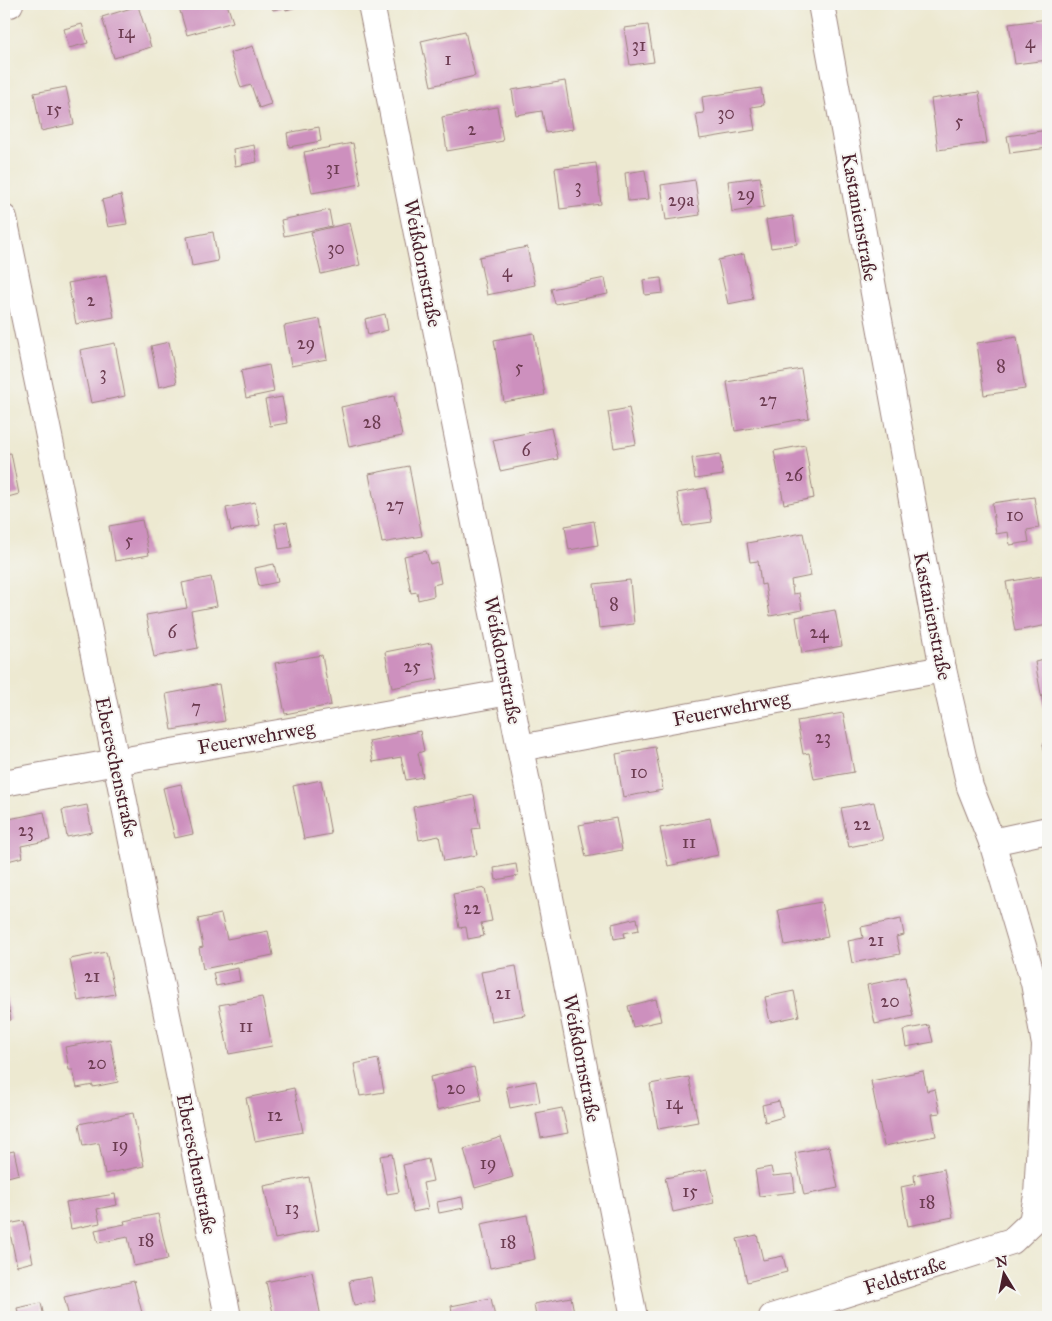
<svg xmlns="http://www.w3.org/2000/svg" width="1052" height="1321" font-family="'IM FELL Great Primer',serif">
	<style>
		.building { fill: #cd90be }
		.lines { fill: none; stroke-linecap: round; stroke-linejoin: round }
		.minor-casing { stroke: #9c847e; stroke-width: 28 }
		.minor { stroke: #fff; stroke-width: 26 }
		.labels { text-anchor: middle; stroke-width: 4; stroke-linejoin: round; paint-order: stroke }
		.number-label { font-size: 18px; fill: #6b3b50 }
		.street-label { font-size: 20px; fill: #4a1f2b; stroke: #f6f6f2 }
	</style>
	<rect width="100%" height="100%" fill="#f6f6f2"/>
	<filter id="ink" filterUnits="userSpaceOnUse"><feTurbulence type="fractalNoise" baseFrequency=".02" numOctaves="2"/><feDisplacementMap in="SourceGraphic" scale="10" xChannelSelector="R" yChannelSelector="G"/><feConvolveMatrix kernelMatrix="1 2 1 2 8 2 1 2 1" color-interpolation-filters="sRGB"/></filter>
	<filter id="wash" filterUnits="userSpaceOnUse"><feTurbulence type="fractalNoise" baseFrequency=".0096" numOctaves="4" result="noise"/><feDisplacementMap in="SourceGraphic" scale="20" xChannelSelector="R" yChannelSelector="G"/><feGaussianBlur stdDeviation="1.12" result="paint"/><feColorMatrix in="noise" values="0 0 0 0 0 0 0 0 0 0 0 0 0 0 0 0 0 1.4 0 .05"/><feComposite in="paint" operator="in"/></filter>
	<g filter="url(#wash)">
		<rect width="100%" height="100%" fill="#ede9d1"/>
		<g id="blocks">
			<g class="building">
				<polygon points="178,4 227,4 233,22 187,35"/>
				<polygon points="271,4 300,4 300,6 286,10 285,7 273,10"/>
				<polygon points="138,6 151,47 114,58 102,17"/>
				<polygon points="1048,19 1048,60 1015,64 1009,24"/>
				<polygon points="82,24 88,43 69,48 64,29"/>
				<polygon points="648,25 654,62 630,65 624,28"/>
				<polygon points="465,31 475,76 431,86 421,41"/>
				<polygon points="253,46 271,104 259,108 251,85 241,88 230,53"/>
				<polygon points="565,81 573,129 546,133 542,111 516,115 512,90"/>
				<polygon points="66,87 74,124 41,131 34,93"/>
				<polygon points="761,88 764,105 751,107 755,130 700,139 696,114 704,113 702,97"/>
				<polygon points="979,92 987,143 938,150 931,99"/>
				<polygon points="497,107 503,141 447,151 442,117"/>
				<polygon points="319,127 321,141 289,147 287,133"/>
				<polygon points="1048,130 1048,148 1010,153 1007,136"/>
				<polygon points="353,143 361,184 312,193 304,152"/>
				<polygon points="254,145 257,162 235,166 233,149"/>
				<polygon points="596,163 601,204 560,209 555,168"/>
				<polygon points="645,170 649,199 628,201 625,173"/>
				<polygon points="760,177 764,207 732,212 728,181"/>
				<polygon points="695,180 700,215 666,220 661,185"/>
				<polygon points="121,195 127,224 108,227 102,200"/>
				<polygon points="329,210 332,226 284,236 281,220"/>
				<polygon points="793,216 797,244 771,248 766,220"/>
				<polygon points="350,223 360,265 321,274 311,232"/>
				<polygon points="213,232 218,261 192,266 187,237"/>
				<polygon points="527,247 535,285 487,295 479,257"/>
				<polygon points="744,254 753,299 728,304 718,260"/>
				<polygon points="106,276 114,317 76,324 68,283"/>
				<polygon points="605,278 608,294 555,304 551,289"/>
				<polygon points="661,278 663,293 645,295 643,280"/>
				<polygon points="385,314 388,330 368,335 365,319"/>
				<polygon points="320,319 327,359 291,366 284,326"/>
				<polygon points="534,333 545,395 504,402 494,340"/>
				<polygon points="1017,337 1025,389 984,395 977,343"/>
				<polygon points="169,342 177,383 159,387 151,346"/>
				<polygon points="115,343 125,396 91,403 80,350"/>
				<polygon points="269,365 274,392 246,398 241,371"/>
				<polygon points="801,369 809,418 735,431 727,382"/>
				<polygon points="394,396 402,436 349,447 341,407"/>
				<polygon points="282,397 287,423 270,426 265,400"/>
				<polygon points="629,408 636,444 614,448 608,412"/>
				<polygon points="551,428 558,459 500,471 493,440"/>
				<polygon points="805,445 814,498 784,504 774,451"/>
				<polygon points="11,453 19,494 4,498 4,454"/>
				<polygon points="720,454 723,475 695,479 692,458"/>
				<polygon points="409,466 422,536 382,543 369,474"/>
				<polygon points="706,488 712,522 683,526 677,493"/>
				<polygon points="1034,497 1039,528 1027,530 1029,542 1010,545 1008,532 996,534 992,503"/>
				<polygon points="255,502 260,525 231,531 226,508"/>
				<polygon points="142,520 149,555 115,561 109,526"/>
				<polygon points="594,521 598,545 569,550 565,526"/>
				<polygon points="287,522 292,547 279,549 275,524"/>
				<polygon points="803,533 811,576 791,580 793,594 799,593 802,610 770,616 765,584 761,585 758,561 750,562 747,543"/>
				<polygon points="426,551 430,564 437,562 441,583 433,585 434,596 418,600 417,592 411,593 404,556"/>
				<polygon points="274,564 278,582 259,586 255,568"/>
				<polygon points="1048,575 1048,625 1015,631 1006,582"/>
				<polygon points="211,577 217,606 191,611 198,648 154,657 146,615 187,608 182,583"/>
				<polygon points="630,580 634,624 599,628 594,584"/>
				<polygon points="835,610 842,646 802,653 796,617"/>
				<polygon points="431,643 438,679 392,688 385,652"/>
				<polygon points="322,655 331,705 285,714 275,663"/>
				<polygon points="1048,659 1048,714 1045,715 1035,662"/>
				<polygon points="219,684 225,721 172,730 166,694"/>
				<polygon points="843,713 854,772 814,779 809,753 803,754 797,721"/>
				<polygon points="420,731 424,751 418,753 423,777 406,780 401,757 373,762 369,741"/>
				<polygon points="1048,743 1048,765 1047,765 1043,744"/>
				<polygon points="655,747 663,790 623,797 616,754"/>
				<polygon points="321,780 331,834 304,839 293,786"/>
				<polygon points="181,784 193,834 175,838 163,788"/>
				<polygon points="474,795 480,828 472,829 477,855 444,861 439,836 419,840 413,807"/>
				<polygon points="874,802 883,840 849,847 841,808"/>
				<polygon points="87,805 92,832 67,837 62,810"/>
				<polygon points="44,812 50,840 21,846 23,857 4,862 4,820"/>
				<polygon points="616,818 622,850 586,857 579,825"/>
				<polygon points="710,818 718,855 668,866 660,828"/>
				<polygon points="516,864 518,876 496,880 494,868"/>
				<polygon points="485,888 492,921 481,923 484,936 468,939 466,927 459,928 453,894"/>
				<polygon points="821,902 828,937 785,945 778,910"/>
				<polygon points="221,914 227,939 268,931 273,955 203,969 199,948 203,947 198,919"/>
				<polygon points="637,918 639,930 624,933 625,937 614,939 612,924"/>
				<polygon points="901,919 904,935 896,937 900,954 852,963 848,941 863,938 861,927"/>
				<polygon points="106,952 115,994 78,1001 70,959"/>
				<polygon points="516,966 525,1015 491,1021 481,972"/>
				<polygon points="238,968 240,981 216,986 213,973"/>
				<polygon points="905,977 913,1016 875,1024 867,985"/>
				<polygon points="794,991 799,1016 770,1022 765,997"/>
				<polygon points="4,995 6,995 11,1020 4,1021"/>
				<polygon points="262,997 272,1046 229,1054 219,1005"/>
				<polygon points="656,999 661,1021 633,1027 628,1006"/>
				<polygon points="929,1025 933,1042 906,1047 903,1030"/>
				<polygon points="110,1039 118,1082 93,1087 93,1085 77,1088 73,1070 69,1070 65,1047"/>
				<polygon points="378,1059 384,1092 360,1096 354,1064"/>
				<polygon points="474,1067 481,1100 437,1110 430,1077"/>
				<polygon points="923,1071 927,1091 935,1089 940,1113 932,1114 936,1136 884,1146 871,1081"/>
				<polygon points="689,1077 698,1122 658,1129 650,1084"/>
				<polygon points="536,1081 540,1102 510,1108 506,1087"/>
				<polygon points="294,1088 303,1132 255,1141 246,1098"/>
				<polygon points="779,1101 783,1117 765,1122 762,1105"/>
				<polygon points="562,1108 568,1133 541,1138 536,1113"/>
				<polygon points="133,1113 144,1166 105,1174 99,1143 83,1146 79,1124"/>
				<polygon points="501,1137 513,1177 475,1188 464,1149"/>
				<polygon points="829,1146 838,1188 804,1195 795,1153"/>
				<polygon points="14,1151 19,1174 4,1178 4,1153"/>
				<polygon points="392,1154 399,1192 387,1194 380,1156"/>
				<polygon points="428,1159 433,1181 423,1183 428,1209 413,1212 403,1165"/>
				<polygon points="771,1167 773,1176 793,1174 795,1192 759,1196 755,1170"/>
				<polygon points="944,1169 953,1217 908,1226 901,1187 915,1184 914,1175"/>
				<polygon points="707,1170 714,1203 673,1212 665,1178"/>
				<polygon points="309,1177 319,1230 275,1239 264,1186"/>
				<polygon points="115,1194 117,1205 97,1209 100,1223 71,1229 66,1202"/>
				<polygon points="462,1197 464,1208 439,1213 437,1202"/>
				<polygon points="158,1214 168,1259 134,1266 128,1237 98,1243 95,1230 125,1224 124,1221"/>
				<polygon points="527,1215 535,1259 490,1268 481,1224"/>
				<polygon points="24,1221 33,1262 17,1266 8,1224"/>
				<polygon points="757,1235 763,1260 783,1256 787,1272 747,1282 737,1239"/>
				<polygon points="312,1272 321,1317 274,1317 266,1282"/>
				<polygon points="371,1277 375,1301 354,1305 349,1281"/>
				<polygon points="134,1281 143,1317 69,1317 64,1297"/>
				<polygon points="571,1297 575,1317 536,1317 534,1304"/>
				<polygon points="491,1298 495,1317 453,1317 451,1306"/>
				<polygon points="41,1303 44,1317 19,1317 17,1308"/>
			</g>
		</g>
	</g>
	<g filter="url(#ink)">
		<use href="#blocks" fill-opacity="0" stroke="#9c847e" stroke-width="1"/>
		<g class="lines">
			<g class="minor-casing">
				<g id="minor">
					<polyline points="371,4 634,1317"/>
					<polyline points="4,5 10,4"/>
					<polyline points="4,218 116,762 228,1317"/>
					<polyline points="520,748 943,669"/>
					<polyline points="4,783 116,762 509,692"/>
					<polyline points="992,842 1048,830"/>
					<polyline points="772,1317 1012,1241 1032,1222 1037,1196 1045,1045 1034,983 992,842 970,787 943,669 821,4"/>
				</g>
			</g>
			<use href="#minor" class="minor"/>
		</g>
	</g>
	<g class="labels">
		<g class="number-label">
			<text x="126" y="38">14</text>
			<text x="1030" y="48">4</text>
			<text x="639" y="51">31</text>
			<text x="448" y="65">1</text>
			<text x="54" y="115">15</text>
			<text x="726" y="119">30</text>
			<text x="959" y="127">5</text>
			<text x="472" y="135">2</text>
			<text x="333" y="174">31</text>
			<text x="578" y="192">3</text>
			<text x="746" y="200">29</text>
			<text x="681" y="206">29a</text>
			<text x="336" y="254">30</text>
			<text x="507" y="277">4</text>
			<text x="91" y="306">2</text>
			<text x="306" y="349">29</text>
			<text x="1001" y="372">8</text>
			<text x="519" y="373">5</text>
			<text x="103" y="379">3</text>
			<text x="768" y="406">27</text>
			<text x="372" y="428">28</text>
			<text x="526" y="456">6</text>
			<text x="794" y="481">26</text>
			<text x="395" y="511">27</text>
			<text x="1015" y="521">10</text>
			<text x="129" y="546">5</text>
			<text x="614" y="610">8</text>
			<text x="172" y="638">6</text>
			<text x="819" y="638">24</text>
			<text x="412" y="672">25</text>
			<text x="196" y="713">7</text>
			<text x="823" y="743">23</text>
			<text x="639" y="778">10</text>
			<text x="862" y="830">22</text>
			<text x="26" y="836">23</text>
			<text x="689" y="848">11</text>
			<text x="472" y="914">22</text>
			<text x="876" y="946">21</text>
			<text x="92" y="982">21</text>
			<text x="503" y="999">21</text>
			<text x="890" y="1007">20</text>
			<text x="246" y="1032">11</text>
			<text x="97" y="1069">20</text>
			<text x="456" y="1094">20</text>
			<text x="674" y="1109">14</text>
			<text x="275" y="1121">12</text>
			<text x="120" y="1151">19</text>
			<text x="488" y="1169">19</text>
			<text x="690" y="1197">15</text>
			<text x="927" y="1208">18</text>
			<text x="292" y="1214">13</text>
			<text x="146" y="1246">18</text>
			<text x="508" y="1248">18</text>
		</g>
		<g class="street-label">
			<text transform="translate(860 217) rotate(80)" y="7">Kastanienstraße</text>
			<text transform="translate(423 263) rotate(79)" y="7">Weißdornstraße</text>
			<text transform="translate(933 616) rotate(79)" y="7">Kastanienstraße</text>
			<text transform="translate(503 660) rotate(79)" y="7">Weißdornstraße</text>
			<text transform="translate(731 708) rotate(-11)" y="7">Feuerwehrweg</text>
			<text transform="translate(256 737) rotate(-10)" y="7">Feuerwehrweg</text>
			<text transform="translate(117 767) rotate(78)" y="7">Ebereschenstraße</text>
			<text transform="translate(582 1058) rotate(79)" y="7">Weißdornstraße</text>
			<text transform="translate(197 1164) rotate(79)" y="7">Ebereschenstraße</text>
			<text transform="translate(905 1275) rotate(-18)" y="7">Feldstraße</text>
		</g>
	</g>
	<rect width="1052" height="1321" fill="none" stroke="#f6f6f2" stroke-width="20"/>
	<g transform="translate(1004 1274) rotate(350)" stroke="#f6f6f2" stroke-width="4" paint-order="stroke">
	<path d="M0-4L9 19L0 12L-9 19Z" fill="#4a1f2b"/>
	<text y="-8" font-size="14" font-weight="bold" text-anchor="middle" fill="#4a1f2b">N</text>
	</g>
</svg>
